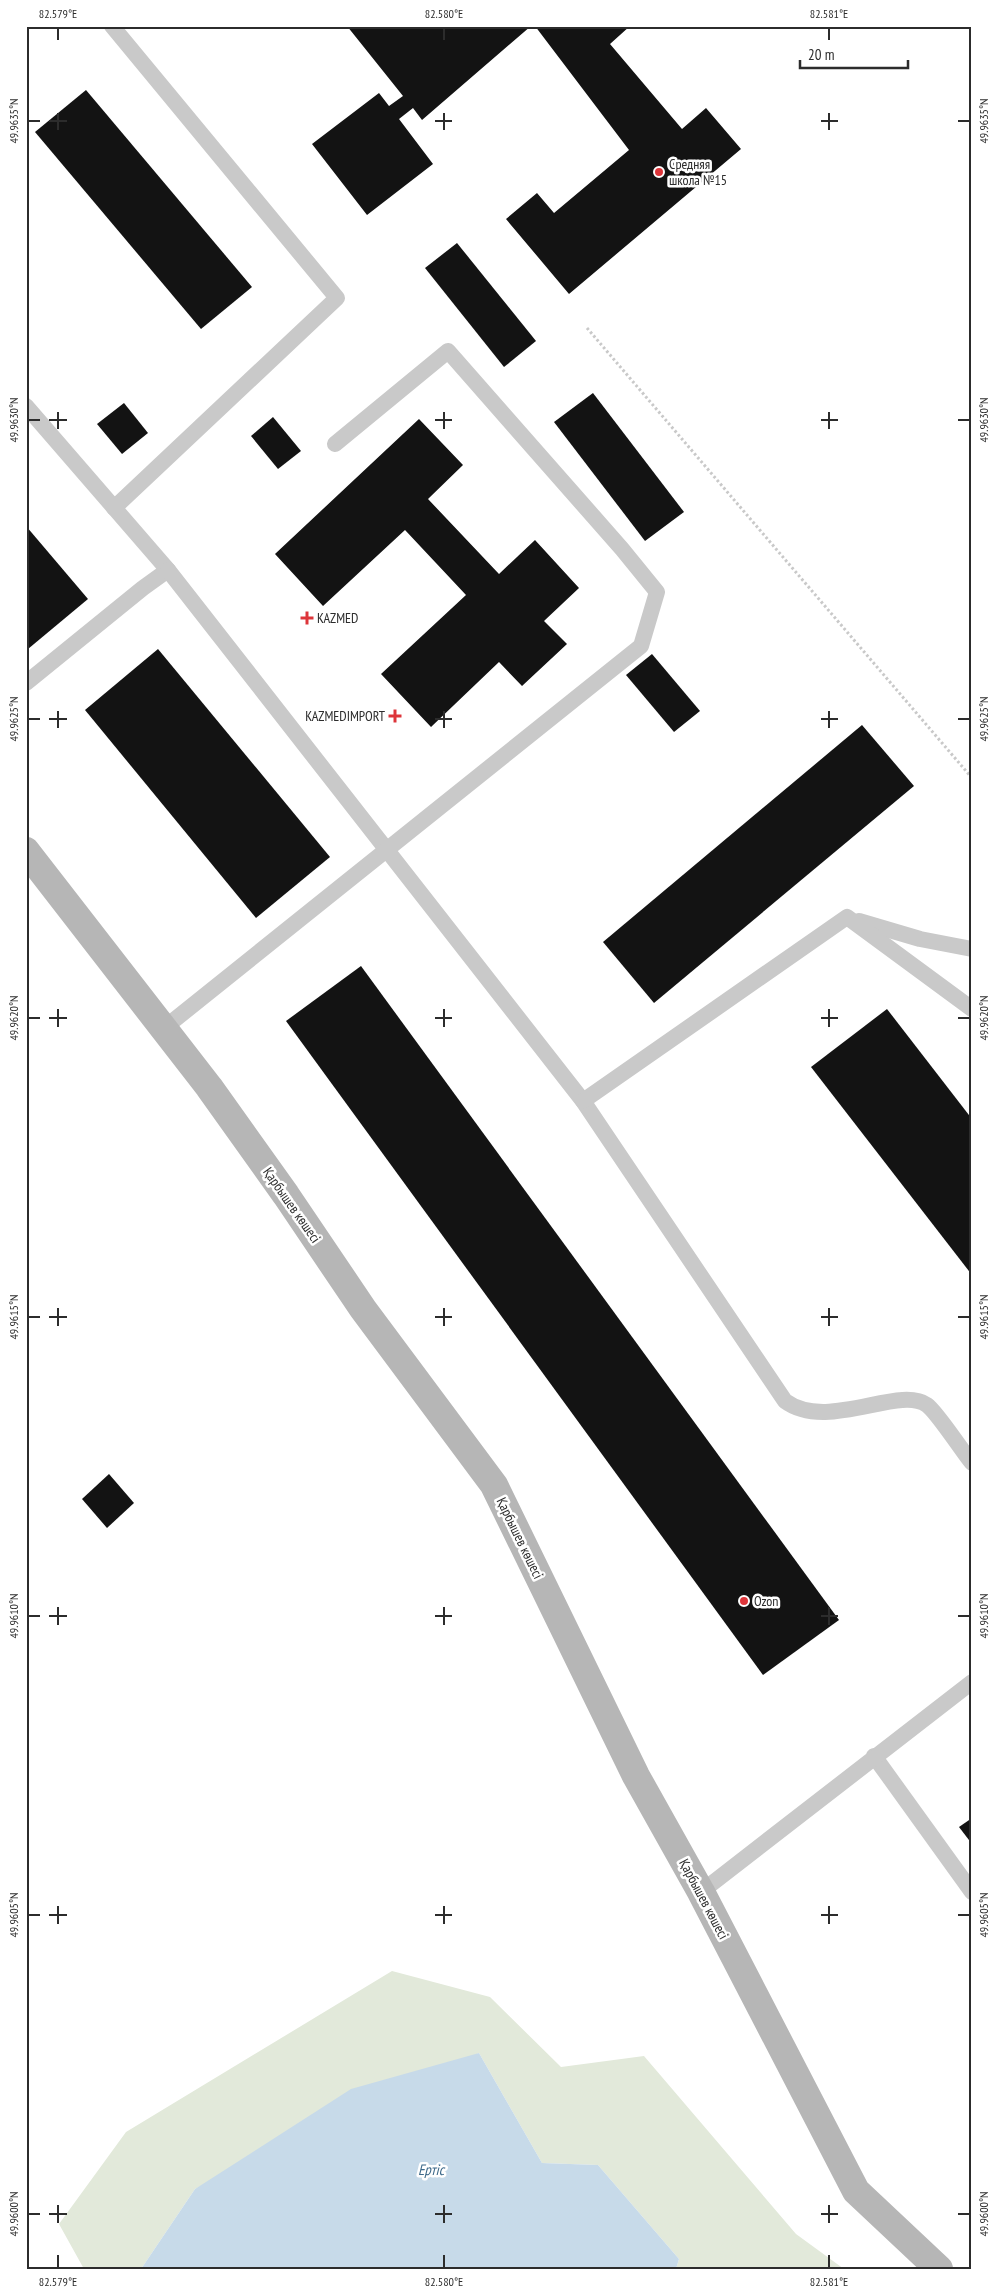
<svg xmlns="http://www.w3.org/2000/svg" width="998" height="2295" font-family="'PT Sans Narrow',sans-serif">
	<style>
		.green { fill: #e2e9da }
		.water { fill: #c7dae9 }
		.building { fill: #131313 }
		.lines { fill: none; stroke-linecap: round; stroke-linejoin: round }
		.path { stroke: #c9c9c9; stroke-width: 3; stroke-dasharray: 2.5 2.5; stroke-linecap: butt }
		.service { stroke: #c9c9c9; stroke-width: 16 }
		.secondary { stroke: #b6b6b6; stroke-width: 28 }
		.ticks { fill: none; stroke: #2c2c2c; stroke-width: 2 }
		.poi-dot { fill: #dd353a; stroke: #fff; stroke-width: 2 }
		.labels { text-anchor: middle; stroke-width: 5; stroke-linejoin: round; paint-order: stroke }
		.poi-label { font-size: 14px; fill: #2c2c2c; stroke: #fff; text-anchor: start }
		.street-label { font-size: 14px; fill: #2c2c2c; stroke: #fff }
		.water-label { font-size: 15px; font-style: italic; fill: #3e6a8a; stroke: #fff }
		.neatline { fill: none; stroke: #2c2c2c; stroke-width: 2 }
		.ticks-label { font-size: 12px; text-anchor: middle; fill: #2c2c2c }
	</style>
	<rect width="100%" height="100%" fill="#fff"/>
	<polygon class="green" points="392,1971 490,1997 561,2067 644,2056 796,2234 844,2269 676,2269 679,2259 598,2165 542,2163 479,2053 195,2189 141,2269 84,2269 59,2224 126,2132"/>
	<polygon class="water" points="479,2053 542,2163 598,2165 679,2259 676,2269 141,2269 195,2189 351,2089"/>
	<g class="building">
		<polygon points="347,26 531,26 422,120 413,108 399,119 433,164 367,215 312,144 379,93 389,106 403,96"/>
		<polygon points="535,26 630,26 610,44 682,129 706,108 741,149 569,294 506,219 537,193 554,213 629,150"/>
		<polygon points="86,90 252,287 201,329 35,132"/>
		<polygon points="457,243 536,341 504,367 425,268"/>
		<polygon points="593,393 684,512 645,541 554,422"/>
		<polygon points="124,403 148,433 122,454 97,424"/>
		<polygon points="273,417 301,451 278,469 251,436"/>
		<polygon points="419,419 463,465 428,499 499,574 535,540 579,588 544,621 567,644 522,686 499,662 431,727 381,674 466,595 405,530 323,606 275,554"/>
		<polygon points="26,526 88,599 28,649 26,646"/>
		<polygon points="158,649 330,857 256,918 85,710"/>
		<polygon points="652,654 700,711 674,732 626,675"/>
		<polygon points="862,725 914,786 654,1003 603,942"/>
		<polygon points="361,966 839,1620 763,1675 286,1021"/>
		<polygon points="887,1009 972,1119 972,1275 811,1067"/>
		<polygon points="109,1474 134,1503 107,1528 82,1499"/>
		<polygon points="972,1818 972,1844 959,1827"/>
	</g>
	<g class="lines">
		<polyline class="path" points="587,328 972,778"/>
		<g class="service">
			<polyline points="112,26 337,298 114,508"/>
			<polyline points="26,406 168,570 143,588 26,683"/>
			<path d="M168 570 583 1101 785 1401C827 1432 899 1385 927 1405 937 1412 962 1451 972 1463"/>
			<polyline points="859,921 920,939 972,949"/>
			<polyline points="163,1029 641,646 657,592 622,549 448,351 335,444"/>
			<polyline points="583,1101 847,917 972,1009"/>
			<polyline points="874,1756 972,1892"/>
			<polyline points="701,1892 972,1682"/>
		</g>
		<polyline class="secondary" points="26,851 209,1087 286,1195 363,1309 494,1485 636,1776 701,1892 856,2191 939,2269"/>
	</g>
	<path class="ticks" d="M58 28V40M444 28V40M829 28V40M58 113V130M444 113V130M829 113V130M28 121H40M49 121H67M435 121H452M821 121H838M958 121H970M58 412V429M444 412V429M829 412V429M28 420H40M49 420H67M435 420H452M821 420H838M958 420H970M58 711V728M444 711V728M829 711V728M28 719H40M49 719H67M435 719H452M821 719H838M958 719H970M58 1009V1027M444 1009V1027M829 1009V1027M28 1018H40M49 1018H67M435 1018H452M821 1018H838M958 1018H970M58 1308V1326M444 1308V1326M829 1308V1326M28 1317H40M49 1317H67M435 1317H452M821 1317H838M958 1317H970M58 1607V1625M444 1607V1625M829 1607V1625M28 1616H40M49 1616H67M435 1616H452M821 1616H838M958 1616H970M58 1906V1924M444 1906V1924M829 1906V1924M28 1915H40M49 1915H67M435 1915H452M821 1915H838M958 1915H970M58 2205V2223M444 2205V2223M829 2205V2223M28 2214H40M49 2214H67M435 2214H452M821 2214H838M958 2214H970M58 2255V2268M444 2255V2268M829 2255V2268"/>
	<g class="poi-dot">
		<circle cx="659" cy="172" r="5"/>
		<path d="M304.5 610.5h5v5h5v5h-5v5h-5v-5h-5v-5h5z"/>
		<path d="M392.5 708.5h5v5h5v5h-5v5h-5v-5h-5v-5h5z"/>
		<circle cx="744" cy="1601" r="5"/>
	</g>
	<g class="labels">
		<g class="poi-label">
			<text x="669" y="169">Средняя<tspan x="669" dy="16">школа №15</tspan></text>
			<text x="317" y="623">KAZMED</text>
			<text x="385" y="721" text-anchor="end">KAZMEDIMPORT</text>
			<text x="754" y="1606">Ozon</text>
		</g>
		<g class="street-label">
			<text transform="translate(292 1205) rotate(55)" y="5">Қарбышев көшесі</text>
			<text transform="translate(520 1538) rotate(64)" y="5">Қарбышев көшесі</text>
			<text transform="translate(704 1899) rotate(62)" y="5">Қарбышев көшесі</text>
		</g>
		<g class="water-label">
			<text x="431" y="2175">Ертіс</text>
		</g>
	</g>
	<rect width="998" height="2295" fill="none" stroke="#ffffff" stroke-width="55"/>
	<path d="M800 60v8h108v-8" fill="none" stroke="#2c2c2c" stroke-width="2.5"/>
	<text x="808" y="60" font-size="15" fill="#2c2c2c" stroke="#ffffff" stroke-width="4" paint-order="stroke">20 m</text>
	<rect x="28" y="28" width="942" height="2240" class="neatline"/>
	<g class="ticks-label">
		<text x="58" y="18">82.579°E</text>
		<text x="444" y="18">82.580°E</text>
		<text x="829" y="18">82.581°E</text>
		<text transform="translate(14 121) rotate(-90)" y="4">49.9635°N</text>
		<text transform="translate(984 121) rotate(-90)" y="4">49.9635°N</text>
		<text transform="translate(14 420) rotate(-90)" y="4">49.9630°N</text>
		<text transform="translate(984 420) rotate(-90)" y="4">49.9630°N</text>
		<text transform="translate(14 719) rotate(-90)" y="4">49.9625°N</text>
		<text transform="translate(984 719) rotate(-90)" y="4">49.9625°N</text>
		<text transform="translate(14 1018) rotate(-90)" y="4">49.9620°N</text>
		<text transform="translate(984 1018) rotate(-90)" y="4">49.9620°N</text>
		<text transform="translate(14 1317) rotate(-90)" y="4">49.9615°N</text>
		<text transform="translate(984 1317) rotate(-90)" y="4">49.9615°N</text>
		<text transform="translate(14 1616) rotate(-90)" y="4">49.9610°N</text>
		<text transform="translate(984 1616) rotate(-90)" y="4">49.9610°N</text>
		<text transform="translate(14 1915) rotate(-90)" y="4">49.9605°N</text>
		<text transform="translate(984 1915) rotate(-90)" y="4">49.9605°N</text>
		<text transform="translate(14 2214) rotate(-90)" y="4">49.9600°N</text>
		<text transform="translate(984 2214) rotate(-90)" y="4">49.9600°N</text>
		<text x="58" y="2286">82.579°E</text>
		<text x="444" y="2286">82.580°E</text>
		<text x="829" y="2286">82.581°E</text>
	</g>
</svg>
